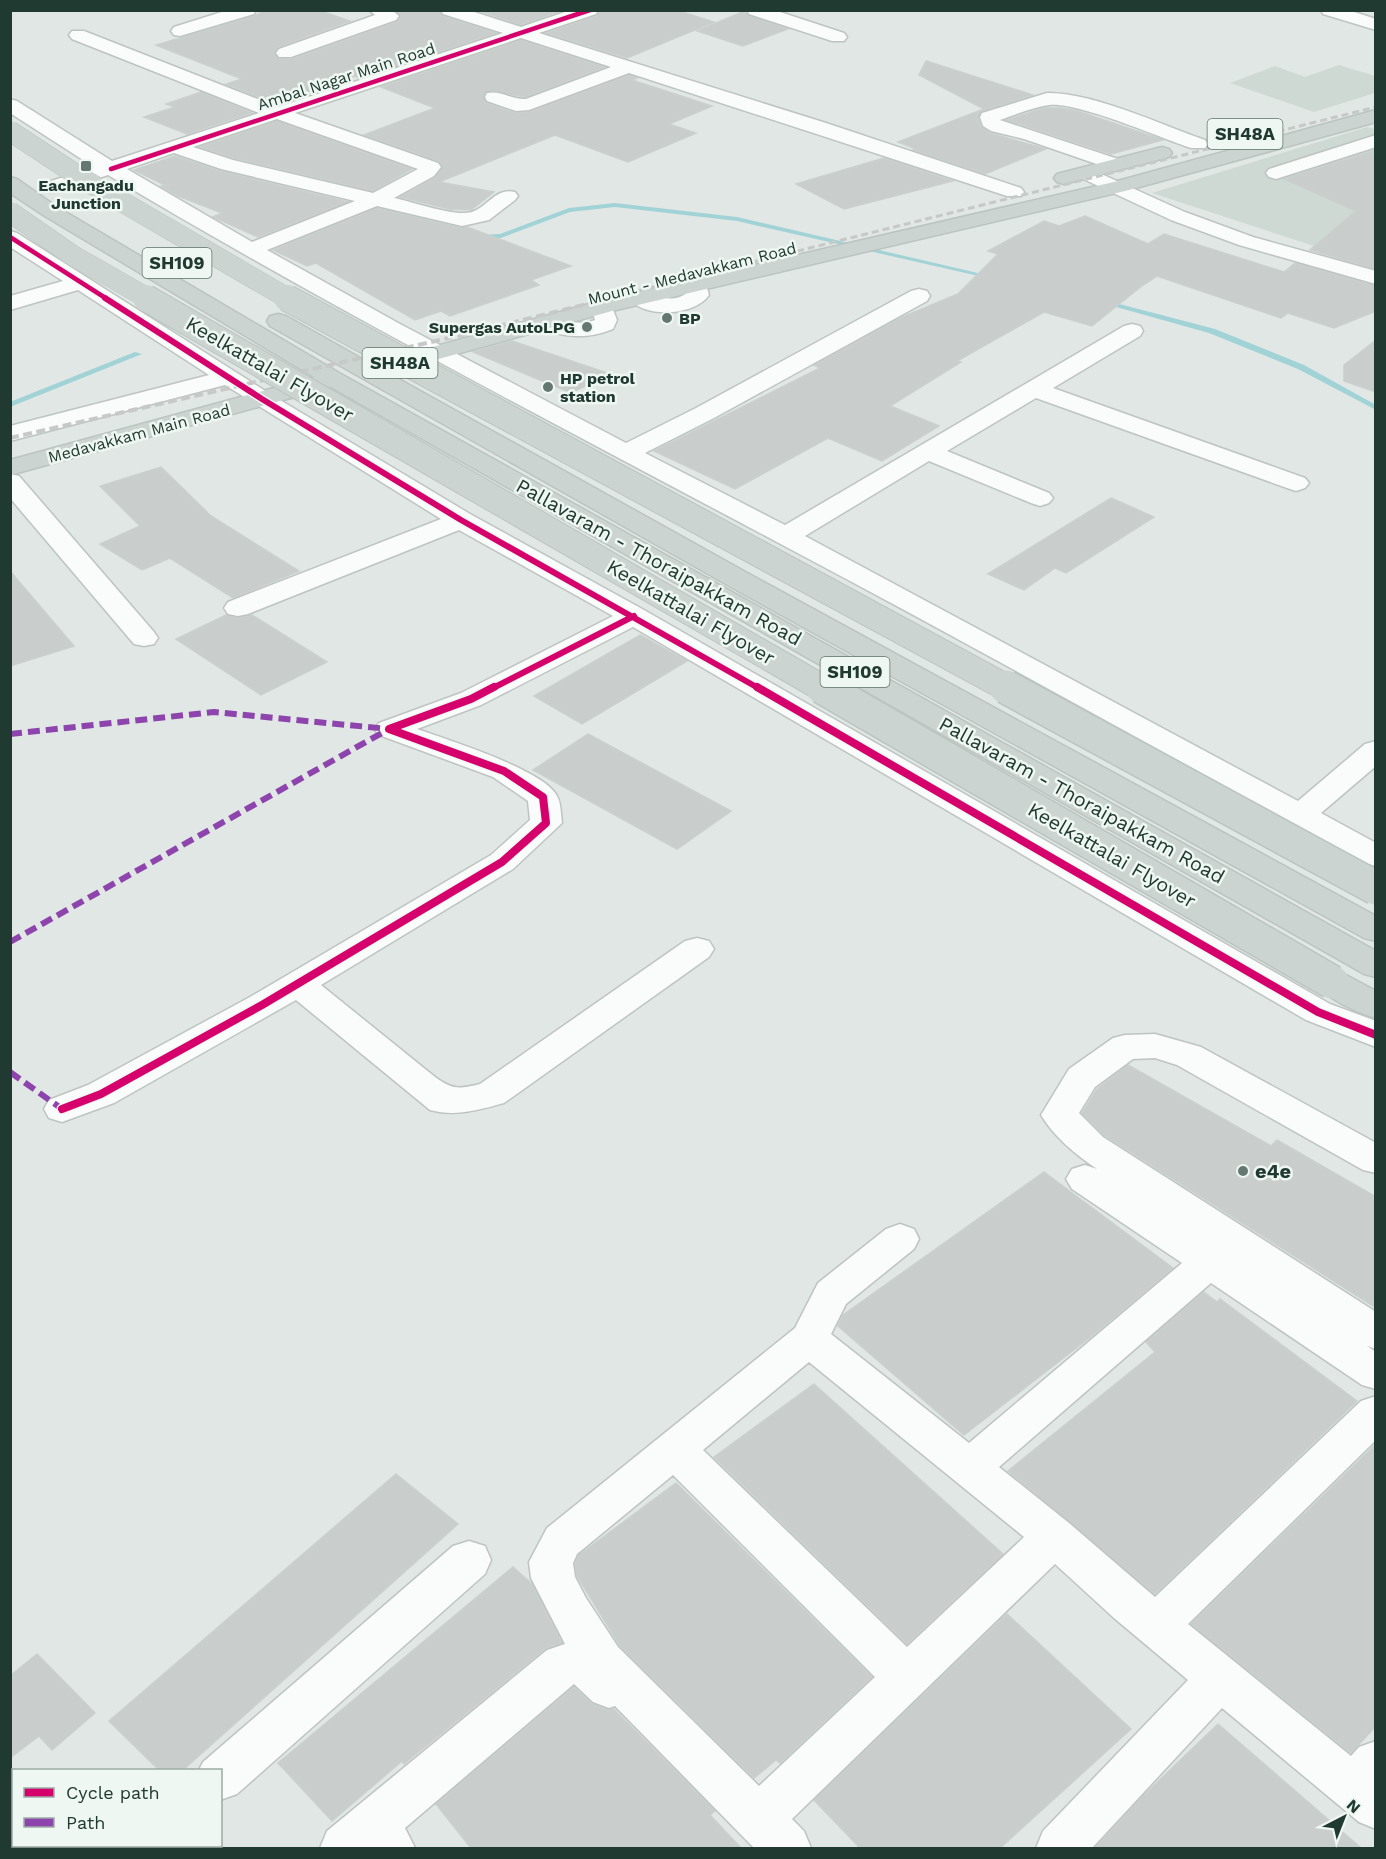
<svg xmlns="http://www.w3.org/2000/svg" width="1386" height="1859" font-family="'Work Sans',sans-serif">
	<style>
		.built { fill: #cfd9d4 }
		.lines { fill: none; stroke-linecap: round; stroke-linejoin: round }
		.stream { fill: #a1d3d6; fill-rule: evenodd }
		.building { fill: #c9cecc; stroke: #cad0cd; stroke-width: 1.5 }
		.minor-casing { stroke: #bec4c1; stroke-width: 3 }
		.major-casing { stroke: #bbc4c1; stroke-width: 3 }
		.minor { fill: #fafbfb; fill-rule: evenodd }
		.major { fill: #ccd4d1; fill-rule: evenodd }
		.rail-far1 { stroke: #c6c9c8; stroke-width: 3; stroke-dasharray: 7 4; stroke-linecap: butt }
		.rail { stroke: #c6c9c8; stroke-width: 4; stroke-dasharray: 9 4.5; stroke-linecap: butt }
		.major-bridge-far2-casing { stroke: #bbc4c1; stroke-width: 21; stroke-linecap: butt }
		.major-bridge-far1-casing { stroke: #bbc4c1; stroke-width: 28; stroke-linecap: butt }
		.major-bridge-casing { stroke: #bbc4c1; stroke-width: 36; stroke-linecap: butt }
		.major-bridge-far2 { stroke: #ccd4d1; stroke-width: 20 }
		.major-bridge-far1 { stroke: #ccd4d1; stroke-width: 26 }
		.major-bridge { stroke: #ccd4d1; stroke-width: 33 }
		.quiet { stroke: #8e44ad; stroke-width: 6; stroke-dasharray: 12 6; stroke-linecap: butt }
		.cycleway-far2-casing { stroke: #eff7f2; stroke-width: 7 }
		.cycleway-far1-casing { stroke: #eff7f2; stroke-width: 9 }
		.cycleway-casing { stroke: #eff7f2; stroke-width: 11 }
		.cycleway-far2 { stroke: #d6006c; stroke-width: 4.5 }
		.cycleway-far1 { stroke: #d6006c; stroke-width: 6 }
		.cycleway { stroke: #d6006c; stroke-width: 8 }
		.poi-dot { fill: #647770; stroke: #eff7f2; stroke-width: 2 }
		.labels { text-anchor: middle; stroke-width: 5; stroke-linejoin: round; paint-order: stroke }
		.far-street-label { font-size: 16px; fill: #203a31; stroke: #eff7f2 }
		.far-poi-label { font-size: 16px; font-weight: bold; fill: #203a31; stroke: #eff7f2; text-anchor: start }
		.shield { fill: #eff7f2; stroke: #5e736b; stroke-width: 1.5 }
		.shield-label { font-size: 18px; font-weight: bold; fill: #203a31 }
		.street-label { font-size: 20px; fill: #203a31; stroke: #eff7f2 }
		.poi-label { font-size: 20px; font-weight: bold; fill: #203a31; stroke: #eff7f2; text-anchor: start }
	</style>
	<rect width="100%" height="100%" fill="#e1e7e4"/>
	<g class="built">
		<polygon points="1339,65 1375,76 1375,93 1314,112 1230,83 1275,66 1305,77"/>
		<polygon points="1367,127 1375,129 1375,266 1152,193"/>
	</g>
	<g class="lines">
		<g class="stream">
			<polygon points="615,203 737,217 995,277 992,279 737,221 615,207 570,212 501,238 480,239 477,237 480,235 500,234 569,208"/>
			<polygon points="1104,300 1215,329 1304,365 1376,405 1376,410 1298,369 1209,333 1102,303 1100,302"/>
			<polygon points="135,352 142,354 10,407 10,402"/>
		</g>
	</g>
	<g class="building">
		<polygon points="265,10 318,10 350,21 278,47 274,53 279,59 292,59 397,22 401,16 396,10 439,10 442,16 496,33 359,78 355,76 273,103 226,84 242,79 156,45 255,16"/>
		<polygon points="477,10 563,10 521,25"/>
		<polygon points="600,10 676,10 714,22 627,58 546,33 597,16"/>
		<polygon points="742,12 788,29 743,46 697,31"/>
		<polygon points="521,40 604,67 526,97 487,91 483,96 486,103 515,113 529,112 629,75 637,78 632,80 712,106 669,124 696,133 628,162 555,135 439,182 494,192 471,210 449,209 400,197 435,178 443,166 439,161 364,135 435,108 381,87"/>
		<polygon points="926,61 1033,95 981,111 978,118 981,127 990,133 1046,149 985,174 913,150 916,149 898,142 984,109 919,75"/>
		<polygon points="201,92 252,113 187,134 144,117 175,107 166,104"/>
		<polygon points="1043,108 1061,108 1078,111 1163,140 1111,154 1007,120"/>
		<polygon points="277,121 412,169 373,191 234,158 200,147"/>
		<polygon points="1376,150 1376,269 1310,250 1356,211 1284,179"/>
		<polygon points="175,156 220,171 348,202 258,237 213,217 222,213 176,195 161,186 165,185 134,170"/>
		<polygon points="884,158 953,181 844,209 796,184"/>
		<polygon points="377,208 461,228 467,227 571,266 531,280 539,285 450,316 441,311 415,320 316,263 307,266 273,250"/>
		<polygon points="1085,216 1148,244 1164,234 1284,272 1295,263 1376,286 1376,311 1334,328 1288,313 1281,318 1157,276 1143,285 1092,326 1044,312 957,361 961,362 890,406 939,426 882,461 828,438 735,489 654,451 820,368 814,365 900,318 958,294 998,254 988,251 1044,221 1059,226"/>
		<polygon points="1376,340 1376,392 1344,381 1344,365"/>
		<polygon points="512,341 610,374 571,393 473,352"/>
		<polygon points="161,467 211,516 299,571 233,598 170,558 142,570 100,544 140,526 100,486"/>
		<polygon points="1111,498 1154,517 1066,573 1055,568 1024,590 988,574"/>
		<polygon points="10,571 74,646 10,666"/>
		<polygon points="226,615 238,618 252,615 327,662 261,695 176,639"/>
		<polygon points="640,635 687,661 582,724 534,696"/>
		<polygon points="588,734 731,811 677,849 533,770"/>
		<polygon points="1128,1065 1271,1146 1277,1140 1376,1197 1376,1308 1104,1135 1082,1113 1097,1089"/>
		<polygon points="1044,1172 1173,1268 1093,1335 964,1435 838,1326 843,1315"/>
		<polygon points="1204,1292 1217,1302 1220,1299 1357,1401 1155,1594 1008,1471 1155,1352 1146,1342"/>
		<polygon points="814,1384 1003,1554 907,1644 714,1457"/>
		<polygon points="1376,1444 1376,1726 1351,1753 1191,1624"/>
		<polygon points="396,1474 458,1524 183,1770 159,1770 109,1721"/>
		<polygon points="676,1483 872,1677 780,1763 776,1760 754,1778 620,1646 577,1576 575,1563 579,1555"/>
		<polygon points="513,1567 532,1584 562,1643 546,1648 404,1764 402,1761 332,1821 278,1763"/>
		<polygon points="1007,1614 1131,1729 1000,1848 860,1848 814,1800"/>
		<polygon points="37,1654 95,1713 52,1750 39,1736 10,1758 10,1676"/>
		<polygon points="574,1687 592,1704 608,1710 614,1709 715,1811 710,1815 741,1848 471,1848 436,1804"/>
		<polygon points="1218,1724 1361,1848 1095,1848 1144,1795"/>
	</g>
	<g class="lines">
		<g class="minor-casing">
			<g id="minor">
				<polygon points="228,10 256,10 254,14 180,36 174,35 171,31 174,27"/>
				<polygon points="369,10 392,10 399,16 396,20 291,57 279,57 276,53 279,49 375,15"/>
				<path d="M441 10H468L521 27 571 10H598L596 14 539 33 826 123 1021 188 1024 192 1021 196H1007L629 73 529 110 516 111 487 101 485 97 487 93C501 90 512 100 526 99L611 67 521 38 295 113 438 163 441 167 434 176 394 198C413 202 447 214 465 213 485 213 494 186 515 192L518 196 515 200 489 220 462 226 377 206 267 250 400 324 626 443 696 408 911 291 919 289 927 291 930 296 927 301 714 418 645 453 785 525 1124 326 1132 324 1140 326 1143 331 1140 336 1053 388 1305 478 1309 483 1305 488 1296 491 1287 488 1036 398 947 451 1049 493 1053 498 1049 503 1040 506 1031 503 929 461 805 536 1298 801 1365 744 1376 741V766L1321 813 1376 843V866L1365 863C1173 758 983 651 790 549 561 427 331 308 108 175L56 192H42L39 188 42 184 94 167 10 113V99L17 101 112 161 259 113 72 39 69 35 72 31H84L278 107 503 33 443 14ZM277 119 418 169 373 193 233 160 193 147ZM174 153 221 169 355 201 252 242 127 169Z"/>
				<polygon points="747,10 774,10 844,33 847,37 844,41 832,41 749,14"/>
				<polygon points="1321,10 1348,10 1376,19 1376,30 1323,14"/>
				<path d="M1047 93C1095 93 1159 124 1205 140L1208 144 1205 148H1191C1161 138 1076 101 1049 105 1033 107 1015 115 1000 120L1121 160 1124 164 1121 168 1114 170 1024 139 991 131 983 126 980 117 982 113Z"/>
				<polygon points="1376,135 1376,147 1276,179 1269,177 1266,173 1269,169"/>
				<polygon points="1086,167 1185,212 1253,237 1376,271 1376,284 1239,245 1171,220 1079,177 1076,173 1079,169"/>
				<path d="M10 231 17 233 270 394 470 514 644 610 1330 1004 1376 1021V1047L1306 1020 633 627 481 705 417 729C445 739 545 770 557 796 561 803 561 815 562 823L513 869 321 985 435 1077C453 1090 459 1089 480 1084L685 941 697 938 709 941 714 949 709 957 504 1103C479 1110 455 1117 430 1110L296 1000 114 1103 62 1122 49 1118 44 1109 49 1100 88 1085 250 997 491 855 530 820 528 801 493 777 379 735 374 729 379 723 461 693 613 616 459 530 248 614 238 616 228 614 224 608 228 602 441 519 225 385 10 441V426L209 375 78 290 10 310V296L63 281 10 247Z"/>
				<path d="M697 279 705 281 709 295C695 316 643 319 629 298L632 293C652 289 668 307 687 293L686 286 689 281Z"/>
				<path d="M602 300 610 302 617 320 613 329C585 340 565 337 537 328L534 323 537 318C557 313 574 329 595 320L591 307 594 302Z"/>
				<polygon points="10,474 19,476 154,632 158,638 154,644 144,646 134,644 10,498"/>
				<path d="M1155 1034 1201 1047 1376 1143V1173L1363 1170 1177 1065 1155 1058 1133 1059 1095 1087 1079 1113 1103 1137 1376 1312V1349L1367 1346 1376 1352V1389L1362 1385 1211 1283 999 1467 1069 1523 1155 1597 1361 1401 1376 1396V1440L1188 1624 1351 1756 1359 1747 1376 1741V1829L1359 1822 1222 1708 1092 1848H1036L1043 1831 1188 1680 1114 1618 1055 1564 792 1819 804 1831 811 1848H754L615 1706 609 1708 593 1702 574 1684 405 1828 415 1848H320L327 1831 547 1650 565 1644 531 1578 529 1562 547 1528 795 1328 818 1283 886 1229 900 1224 914 1229 919 1239 914 1249 846 1304 831 1334 969 1443 1182 1263 1072 1189 1066 1179 1072 1169 1085 1165 1097 1169C1076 1155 1054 1137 1041 1115L1069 1069 1113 1038 1125 1035ZM809 1362 1024 1537 907 1647 703 1450ZM673 1475 875 1677 759 1786 618 1647 586 1598 575 1577 573 1563 577 1554Z"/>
				<polygon points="469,1541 485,1546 491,1560 485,1574 237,1794 220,1800 220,1770 199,1770 203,1762 453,1546"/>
				<polygon points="117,1846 168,1846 167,1848 116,1848"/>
			</g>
		</g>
		<g class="major-casing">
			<g id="major">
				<polygon points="1376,110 1376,122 1125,191 612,311 388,373 751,575 1376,916 1376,941 1364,938 731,587 270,326 267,321 270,316 278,314 286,316 371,364 607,299 1114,182"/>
				<polygon points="1162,147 1169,149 1172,153 1169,157 1064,184 1057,182 1054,178 1057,174"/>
				<polygon points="10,177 17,179 57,207 341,374 1376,951 1376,977 1364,974 331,387 10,475 10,460 314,377 43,215 10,193"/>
				<path d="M1332 971 1344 974 1376 991V1018C1356 1012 1326 999 1315 982L1320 974Z"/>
			</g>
		</g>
		<use href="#minor" class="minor"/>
		<use href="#major" class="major"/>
		<polyline class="rail-far1" points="605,299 1376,107"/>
		<polyline class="rail" points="10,438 462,335 611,298"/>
		<g class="major-bridge-far2-casing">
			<g id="major-bridge-far2">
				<polyline points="10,131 83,179 289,299"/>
				<polyline points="10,212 72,255 149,299"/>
			</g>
		</g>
		<g class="major-bridge-far1-casing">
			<g id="major-bridge-far1">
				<polyline points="146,298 824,689"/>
				<polyline points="287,298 1009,689"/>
			</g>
		</g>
		<g class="major-bridge-casing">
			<g id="major-bridge">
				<polyline points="822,687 1332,982"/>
				<polyline points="1006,687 1376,888"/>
			</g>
		</g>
		<use href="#major-bridge-far2" class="major-bridge-far2"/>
		<use href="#major-bridge-far1" class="major-bridge-far1"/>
		<use href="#major-bridge" class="major-bridge"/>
		<g class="quiet">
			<polyline points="10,734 214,712 389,729"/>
			<polyline points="10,942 389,729"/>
			<polyline points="10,1072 62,1109"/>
		</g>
		<g class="cycleway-far2-casing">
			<g id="cycleway-far2">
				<polyline points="111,169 590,10"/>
				<polyline points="10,237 107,299"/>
			</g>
		</g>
		<g class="cycleway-far1-casing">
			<g id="cycleway-far1">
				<polyline points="105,298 262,399 461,520 760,689"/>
				<polyline points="491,689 634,616"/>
			</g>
		</g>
		<g class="cycleway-casing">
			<g id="cycleway">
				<polyline points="757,687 1318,1012 1376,1035"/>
				<polyline points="62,1109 101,1094 262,1005 502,862 546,823 543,797 504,771 389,729 471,699 494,687"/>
			</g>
		</g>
		<use href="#cycleway-far2" class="cycleway-far2"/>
		<use href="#cycleway-far1" class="cycleway-far1"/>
		<use href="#cycleway" class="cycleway"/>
	</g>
	<g class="poi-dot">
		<rect x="80" y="160" width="12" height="12" rx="3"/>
		<circle cx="667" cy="318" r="6"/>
		<circle cx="587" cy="327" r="6"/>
		<circle cx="548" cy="387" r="6"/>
		<circle cx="1243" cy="1171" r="6"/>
	</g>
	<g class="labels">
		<g class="far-street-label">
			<text transform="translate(346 76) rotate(-18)" y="6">Ambal Nagar Main Road</text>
			<text transform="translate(692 273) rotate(-14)" y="6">Mount - Medavakkam Road</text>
			<text transform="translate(139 433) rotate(-15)" y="6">Medavakkam Main Road</text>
		</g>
		<g class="far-poi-label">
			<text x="86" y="191" text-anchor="middle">Eachangadu<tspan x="86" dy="18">Junction</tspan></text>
			<text x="679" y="324">BP</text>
			<text x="575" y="333" text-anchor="end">Supergas AutoLPG</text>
			<text x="560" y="384">HP petrol<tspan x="560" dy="18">station</tspan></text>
		</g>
		<g class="shield">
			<rect x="1207.5" y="119" width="75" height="30" rx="4.5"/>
			<rect x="142.5" y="248" width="69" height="30" rx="4.5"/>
			<rect x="362.5" y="348" width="75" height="30" rx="4.5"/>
			<rect x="820.5" y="657" width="69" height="30" rx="4.5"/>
		</g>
		<g class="shield-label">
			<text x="1245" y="140">SH48A</text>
			<text x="177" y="269">SH109</text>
			<text x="400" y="369">SH48A</text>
			<text x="855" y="678">SH109</text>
		</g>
		<g class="street-label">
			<text transform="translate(270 369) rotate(30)" y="7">Keelkattalai Flyover</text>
			<text transform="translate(659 562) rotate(29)" y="7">Pallavaram - Thoraipakkam Road</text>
			<text transform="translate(691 612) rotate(30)" y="7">Keelkattalai Flyover</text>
			<text transform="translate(1082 800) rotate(29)" y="7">Pallavaram - Thoraipakkam Road</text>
			<text transform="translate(1112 855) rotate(30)" y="7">Keelkattalai Flyover</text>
		</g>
		<g class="poi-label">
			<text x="1255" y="1178">e4e</text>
		</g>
	</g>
	<rect width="1386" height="1859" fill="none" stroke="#203a31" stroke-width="24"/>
	<rect x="12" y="1769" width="210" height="78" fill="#eff7f2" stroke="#9caba5" stroke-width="1.5"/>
	<rect x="24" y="1788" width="30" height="9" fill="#d6006c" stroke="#9caba5" stroke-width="1.5"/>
	<text x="66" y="1799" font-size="18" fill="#203a31">Cycle path</text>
	<rect x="24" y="1818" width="30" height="9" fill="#8e44ad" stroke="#9caba5" stroke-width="1.5"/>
	<text x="66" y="1829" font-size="18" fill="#203a31">Path</text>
	<g transform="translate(1344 1817) rotate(42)" stroke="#eff7f2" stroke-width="4.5" paint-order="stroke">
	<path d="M0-4.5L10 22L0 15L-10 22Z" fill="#203a31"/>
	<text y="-9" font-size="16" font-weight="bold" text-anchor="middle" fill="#203a31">N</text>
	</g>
</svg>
